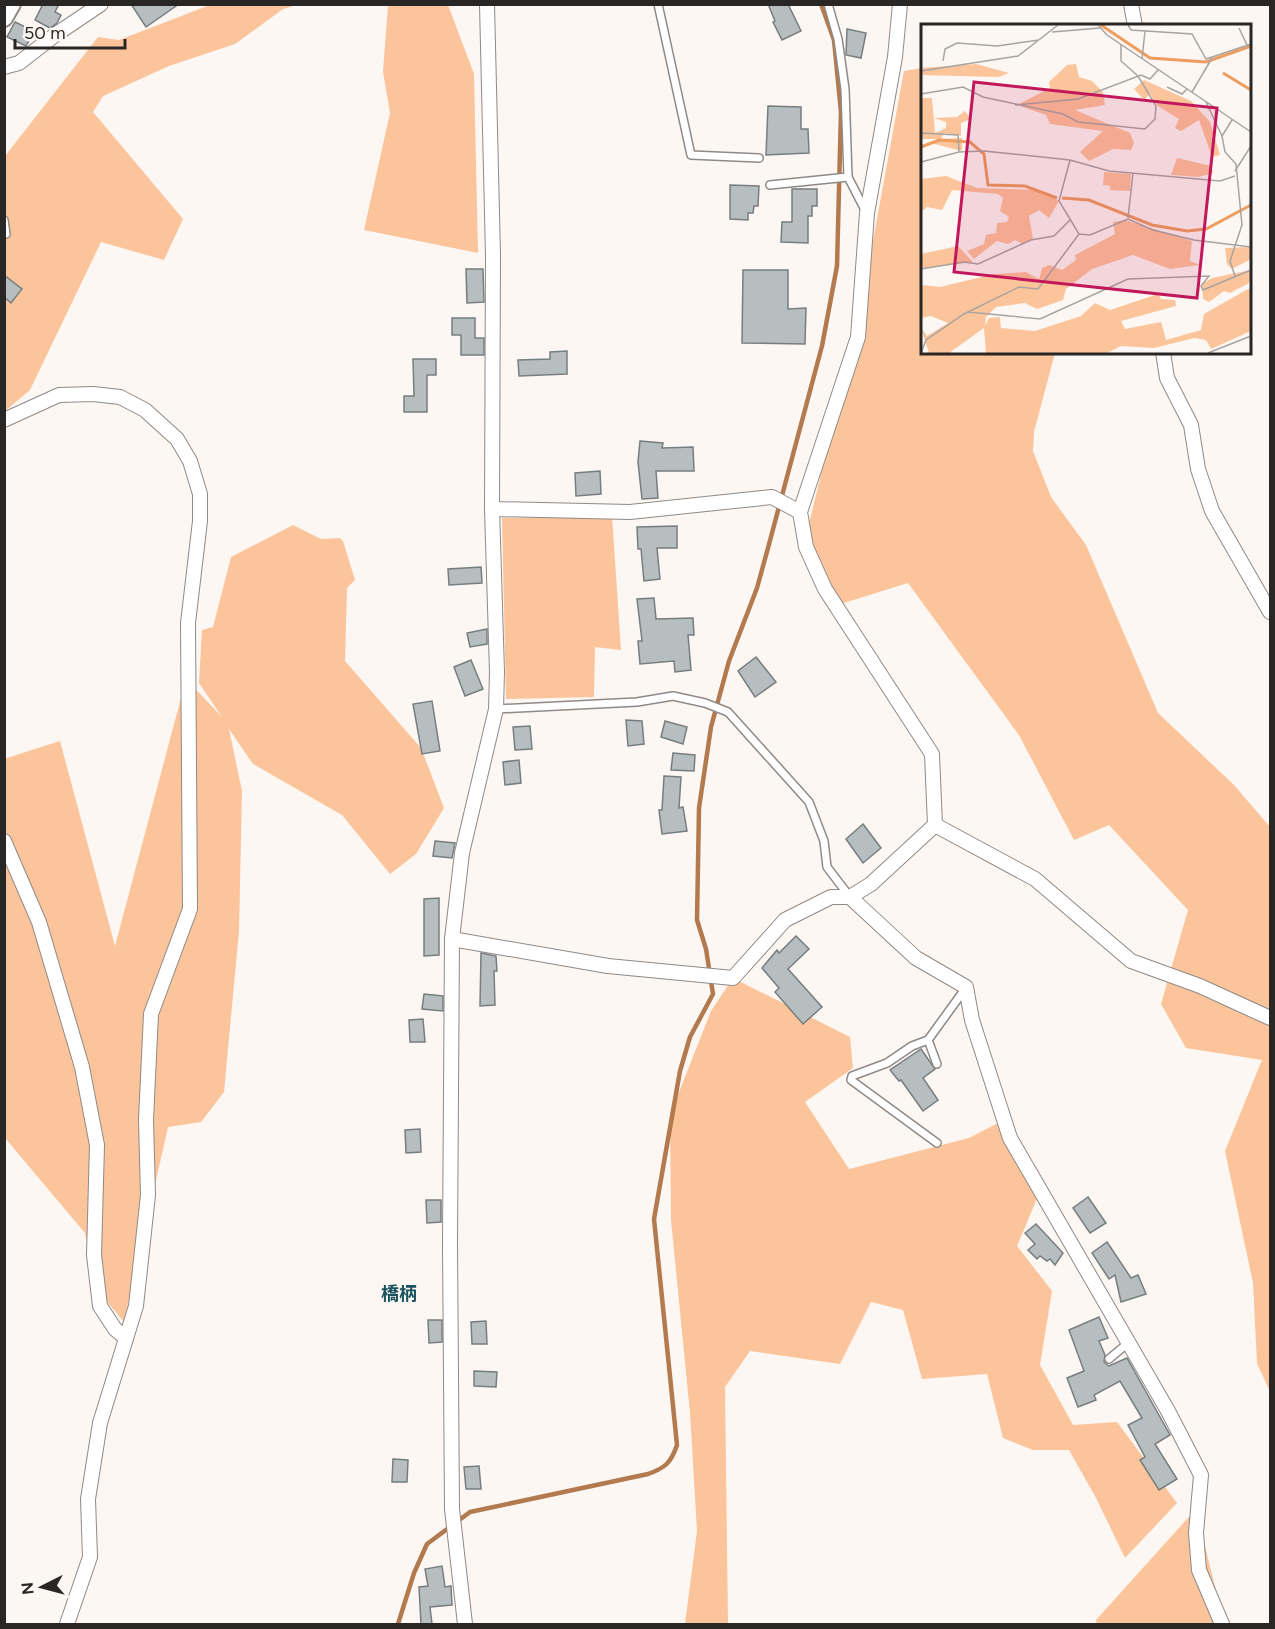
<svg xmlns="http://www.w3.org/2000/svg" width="1275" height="1629" font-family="Figtree,'Noto Sans JP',sans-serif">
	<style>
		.green { fill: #fcc49b }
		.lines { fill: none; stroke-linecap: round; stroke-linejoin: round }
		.stream { stroke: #b27a4e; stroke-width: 4.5 }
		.building { fill: #b7bebf; stroke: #777e7f; stroke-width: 1.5 }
		.service-casing { stroke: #8f8a87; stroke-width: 10 }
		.minor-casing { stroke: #8f8a87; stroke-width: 16 }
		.tertiary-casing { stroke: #8f8a87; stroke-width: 20 }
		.service { stroke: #fff; stroke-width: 7 }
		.minor { stroke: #fff; stroke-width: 14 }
		.tertiary { stroke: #fff; stroke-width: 16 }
		.labels { text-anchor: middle; stroke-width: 5; stroke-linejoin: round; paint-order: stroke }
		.neighbourhood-label { font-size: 18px; font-weight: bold; fill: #1a535d; stroke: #fcf7f3 }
		.inset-river { fill: none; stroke: #ec9d5f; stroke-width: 3 }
		.inset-road { fill: none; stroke: #a8a4a1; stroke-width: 1.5 }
		.view { fill: #c2185b; fill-opacity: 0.15; stroke: #c2185b; stroke-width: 3 }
		.inset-edge { fill: none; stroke: #292725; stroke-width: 3 }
	</style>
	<rect width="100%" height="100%" fill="#fcf7f3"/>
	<g class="green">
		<polygon points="210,5 297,5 283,9 235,44 169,66 103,96 93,112 183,219 164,260 101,242 30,390 5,411 5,156 98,37 119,40"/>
		<polygon points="388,5 448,5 474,74 478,253 364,230 390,113 383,72"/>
		<polygon points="922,68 922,352 1055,353 1034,432 1033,451 1051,497 1086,545 1158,713 1234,785 1270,827 1270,1392 1257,1363 1253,1283 1225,1151 1262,1060 1186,1048 1161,1004 1188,910 1109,825 1074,840 1019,735 908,583 831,607 807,532 858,323 904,71"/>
		<polygon points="612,516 621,650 595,647 594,697 506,699 502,518"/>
		<polygon points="293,525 321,539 340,538 343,541 355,580 347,588 345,661 421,748 444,808 416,854 390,874 342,815 253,764 229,729 242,791 239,931 224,1092 201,1122 168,1127 124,1322 98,1291 85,1233 5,1138 4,759 60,741 115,946 186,679 222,717 199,683 202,630 213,627 231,557"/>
		<polygon points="733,978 850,1037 853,1068 805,1102 849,1169 969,1138 998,1123 1038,1196 1017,1246 1052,1291 1040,1365 1073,1425 1117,1422 1177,1503 1125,1558 1096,1498 1069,1450 1033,1450 1003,1438 987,1374 922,1379 903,1310 871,1302 840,1364 750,1351 725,1387 728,1624 685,1624 697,1531 690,1413 671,1220 670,1115 711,1011"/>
		<polygon points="1196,1509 1224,1624 1097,1624 1096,1620"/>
	</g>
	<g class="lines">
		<path class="stream" d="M398 1624 414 1573 427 1544 470 1512 648 1474C665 1468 671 1463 677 1445L654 1219 680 1071 690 1037 713 994 706 949 697 920 699 808 711 727 729 661 757 588 768 548 822 346 837 266 841 112 834 40 821 4"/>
	</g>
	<g class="building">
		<polygon points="43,4 59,4 55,12 61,15 57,23 50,28 35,20"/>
		<polygon points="131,4 179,4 146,27"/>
		<polygon points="768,4 788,4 801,31 782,40 773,22 775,21"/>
		<polygon points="15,22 34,31 26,46 7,37"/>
		<polygon points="847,29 866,33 861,58 846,55"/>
		<polygon points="768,106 801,107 801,129 808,129 809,153 766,155"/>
		<polygon points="730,185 759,186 758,206 754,206 753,213 748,213 748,220 730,219"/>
		<polygon points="792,189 817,189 817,206 812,206 812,216 808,216 808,243 781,242 782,222 792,222"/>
		<polygon points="466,269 483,269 484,302 467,303"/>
		<polygon points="743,270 788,270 788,309 806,308 805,344 742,343"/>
		<polygon points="4,275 22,289 11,303 4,297"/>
		<polygon points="452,318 475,318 475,338 484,338 484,355 461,355 461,335 452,335"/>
		<polygon points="567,351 567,374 519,376 518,360 550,359 550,352"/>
		<polygon points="413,359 436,359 436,375 427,375 427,412 404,412 404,396 414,396"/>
		<polygon points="640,441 663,443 662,448 693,447 694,471 656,471 658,498 642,499 638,462"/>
		<polygon points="600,471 601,494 576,496 575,473"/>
		<polygon points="677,526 677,548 657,548 660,579 644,581 641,549 638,549 637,527"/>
		<polygon points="481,567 482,583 449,585 448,569"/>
		<polygon points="654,598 656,619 693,618 694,635 688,635 691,670 675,672 674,661 640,664 638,641 642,641 637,599"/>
		<polygon points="487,629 487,644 470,647 467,633"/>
		<polygon points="756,657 776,682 755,697 738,671"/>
		<polygon points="471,660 483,689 465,696 454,667"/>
		<polygon points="432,701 440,751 422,754 413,704"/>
		<polygon points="626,720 642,721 644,744 628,746"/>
		<polygon points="665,721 687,727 683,744 661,737"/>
		<polygon points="530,726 532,749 515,750 513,727"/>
		<polygon points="673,753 695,755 694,771 671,770"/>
		<polygon points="519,760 521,783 505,785 503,762"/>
		<polygon points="664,776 681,777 679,808 683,807 687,831 662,834 659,810 662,810"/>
		<polygon points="863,824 881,848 863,863 846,839"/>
		<polygon points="435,841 455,843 452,858 433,856"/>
		<polygon points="439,898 439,955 424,956 424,899"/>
		<polygon points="796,936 809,949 788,969 822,1007 803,1024 775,992 779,988 762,968 777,950 779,953"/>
		<polygon points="481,953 496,956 497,971 494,971 495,1005 480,1006"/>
		<polygon points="424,994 443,996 443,1011 422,1009"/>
		<polygon points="423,1019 425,1042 410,1042 409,1020"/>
		<polygon points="921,1049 935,1069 923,1078 938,1100 923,1111 901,1080 899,1081 890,1070"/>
		<polygon points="420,1129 421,1152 406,1153 405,1130"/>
		<polygon points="1088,1197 1106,1223 1090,1233 1073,1208"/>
		<polygon points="426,1200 441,1200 441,1222 427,1223"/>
		<polygon points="1036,1224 1063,1253 1055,1265 1050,1259 1047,1261 1040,1256 1037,1259 1028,1250 1035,1244 1025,1233"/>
		<polygon points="1107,1242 1131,1278 1138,1275 1146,1294 1121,1302 1115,1275 1109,1279 1092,1253"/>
		<polygon points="1099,1317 1108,1338 1099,1341 1105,1355 1104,1362 1109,1366 1127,1358 1170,1435 1155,1444 1177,1479 1159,1490 1140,1460 1145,1457 1128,1425 1142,1418 1120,1381 1094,1395 1096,1400 1078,1407 1067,1378 1084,1371 1069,1330"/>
		<polygon points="428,1320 442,1320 442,1342 429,1343"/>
		<polygon points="486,1321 487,1344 472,1344 471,1322"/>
		<polygon points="474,1371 497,1372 496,1387 474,1386"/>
		<polygon points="393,1459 408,1460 407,1482 392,1482"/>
		<polygon points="479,1466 481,1489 466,1489 464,1467"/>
		<polygon points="442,1566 445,1587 451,1586 452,1605 430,1607 432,1624 421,1624 419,1587 428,1586 425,1569"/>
	</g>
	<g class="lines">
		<g class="service-casing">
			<g id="service">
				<polyline points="658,4 691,155 759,158"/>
				<polyline points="828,4 838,39 845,89 848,177 866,212"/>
				<polyline points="770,185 848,177"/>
				<polyline points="4,220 6,234"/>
				<polyline points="496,709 637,702 673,696 705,703 728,712 809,802 824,841 827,867 850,897"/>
				<polyline points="928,1040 937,1064"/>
				<polyline points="937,1143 851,1080 852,1076 887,1063 912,1046 928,1040 965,989"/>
				<polyline points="1109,1359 1128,1343"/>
			</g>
		</g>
		<g class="minor-casing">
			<g id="minor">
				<polyline points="1131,4 1135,26"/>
				<polyline points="4,67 19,63 55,35 101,4"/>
				<polyline points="1163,352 1167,378 1191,425 1198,469 1212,511 1270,612"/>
				<polyline points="4,420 59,395 93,394 120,397 145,410 177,439 190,461 200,494 200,521 188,623 190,909 151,1014 146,1120 148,1195 136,1306 100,1423 88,1499 90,1557 67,1624"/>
				<polyline points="492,509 630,512 772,497 800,512"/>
				<polyline points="935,825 1035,879 1131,961 1200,986 1270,1018"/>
				<polyline points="4,841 39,922 82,1067 97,1145 94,1255 100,1306 115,1329 126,1338"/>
				<polyline points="850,897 916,958 966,987 972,1020 1010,1138 1168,1411 1201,1475 1196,1533 1199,1570 1222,1624"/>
				<polyline points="452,939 608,966 733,978 785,920 831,897 850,897 871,884 935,825 932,754 825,589 806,547 800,512 858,337 867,213 895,57 900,4"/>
				<polyline points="465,1624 452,1509 450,1244 452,939 462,853 496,709 497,672 492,509 493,255 487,4"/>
			</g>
		</g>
		<g class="tertiary-casing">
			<polyline id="tertiary" points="4,18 12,4"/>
		</g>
		<use href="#service" class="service"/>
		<use href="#minor" class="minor"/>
		<use href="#tertiary" class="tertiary"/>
	</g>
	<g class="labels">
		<g class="neighbourhood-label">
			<text x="399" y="1300">橋柄</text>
		</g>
	</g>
	<g transform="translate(921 24)">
		<rect width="330" height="330" fill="#fcf7f3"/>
		<path d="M55 40 88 49 77 53 0 51V44ZM155 40 158 53 171 57 182 68 184 81 154 86 209 109 213 119 210 126 192 125 168 137 159 128 182 107 129 100 125 91 96 81 129 64 128 58 146 41ZM223 56 270 77 289 98 299 131 291 133 278 96 260 107 254 104 258 95 237 82 229 70 223 76 213 65ZM0 74H11L14 109 25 104V98L13 94 36 93 44 87 50 95 40 99V112L23 109 20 115 41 114V127L10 119 20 115H0ZM256 134 290 142 292 149 277 153 250 151ZM183 148 210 150 209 167 189 166V162L182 161ZM25 152 56 164 119 166 138 177 128 194 118 186 108 192 112 215 101 220 94 216 87 220 76 217 53 235 46 227 63 220 65 211 75 209 76 199 86 198 88 193 79 187 82 174 77 170 31 166 21 186 6 183 0 188V155ZM204 196 271 217 269 237 279 241 249 245 212 231 171 245 145 265 142 276 116 285 104 279 75 283 65 293 64 302 68 294 79 293 80 304 114 307 160 292 174 279 189 286 237 270 240 275 254 276 255 282 200 297 204 305 240 298 245 316 280 306 283 290 327 265 330 266V307L290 325 285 316 273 314 233 324 200 322 186 329H65L63 304 28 329H8L0 304 6 312 27 299 10 292 0 294V254L1 261 19 263 73 250 105 248 118 255 121 244 128 241 141 246 155 236 154 231 194 210 192 198ZM37 222 52 238 0 245V230ZM330 223V235L311 245 306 240 304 224ZM330 246 328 259 309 269 303 267 288 278 282 275 281 260 291 254Z" fill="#fcc49b"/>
		<path class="inset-river" d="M180 1 229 34 285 38 330 22M302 49 330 66M0 123 18 116 49 118 63 130 67 161 104 162 136 174M141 174 168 176 231 201 266 207 285 205 330 181"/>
		<path class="inset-road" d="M177 1 186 11 330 108M207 1 210 6 271 10 285 35 330 20M318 4 326 21M131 8 179 4M221 35 224 7M22 37 24 25 36 19 76 22 118 16M0 47 97 32 137 1M246 63 261 70 266 65M271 68 291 34M0 70 42 63 62 73 142 90 157 98 224 105 234 95 235 82 217 52 200 37V21M285 78 301 112 304 128 315 140 321 201 309 237 314 252M94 81 157 75 220 51 229 55 237 46M0 109 37 111 38 128M301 112 311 96M149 136 138 177 158 210 169 211 207 195 232 206 273 216 330 223M0 138 38 128 63 127 149 136 188 147 299 157 314 152M314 147 330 122M207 194 212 149M0 245 43 238 57 240 110 216 133 212 149 196M47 288 119 295 207 255 288 252 280 262 282 266 330 246M0 329 5 316 43 290 98 263 117 265 158 210M287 329 330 312"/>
		<path class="view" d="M53 58 296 84 276 274 33 248Z"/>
		<rect width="330" height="330" class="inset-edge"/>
	</g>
	<rect width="1275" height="1629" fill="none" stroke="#292725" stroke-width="12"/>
	<g transform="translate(42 1587) rotate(264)" stroke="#fcf7f3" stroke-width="4.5" paint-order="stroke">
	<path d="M0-4.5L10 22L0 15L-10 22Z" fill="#292725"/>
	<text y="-9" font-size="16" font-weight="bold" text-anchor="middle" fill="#292725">N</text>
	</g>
	<path d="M15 39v9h110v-9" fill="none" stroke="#292725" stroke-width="3"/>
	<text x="24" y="39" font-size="18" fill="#292725" stroke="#fcf7f3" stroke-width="4.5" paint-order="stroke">50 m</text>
</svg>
